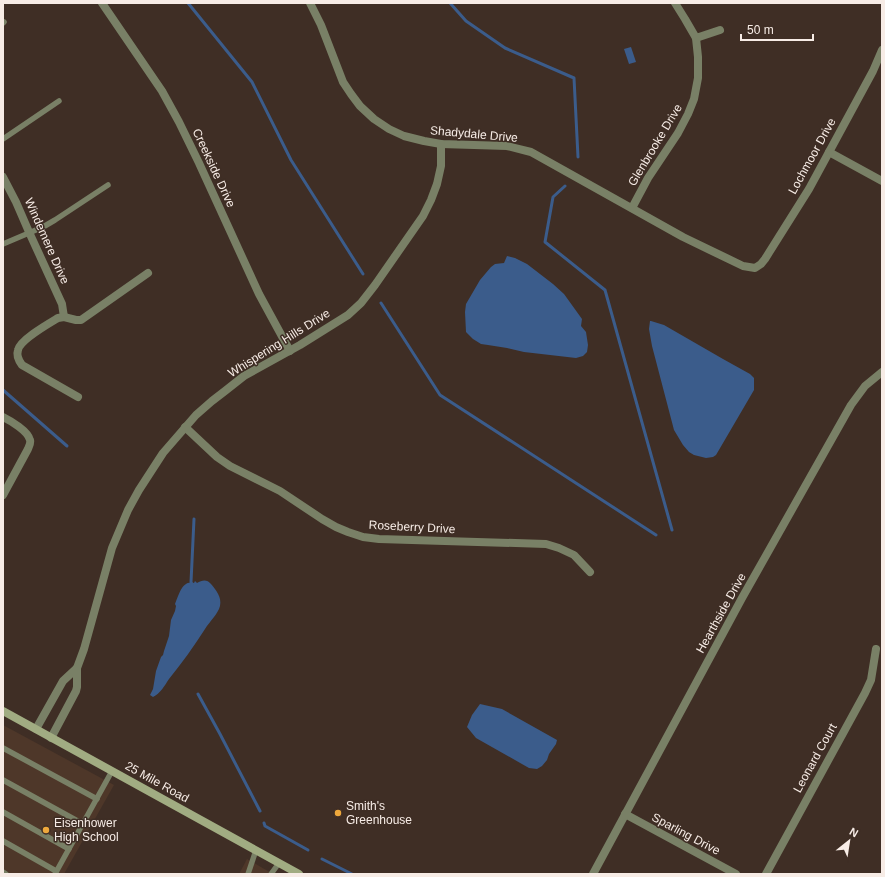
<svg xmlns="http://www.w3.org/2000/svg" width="885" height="877" font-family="Helvetica,sans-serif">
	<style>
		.built { fill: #4e3729 }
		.water { fill: #3b5c8b }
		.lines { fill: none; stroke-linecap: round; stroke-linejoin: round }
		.stream { stroke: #3b5c8b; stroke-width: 3 }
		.lane { stroke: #798066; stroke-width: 5.5 }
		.street { stroke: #798066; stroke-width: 8 }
		.secondary { stroke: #a1ac82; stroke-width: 8 }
		.poi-dot { fill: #eea83c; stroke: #3f2e25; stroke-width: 1.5 }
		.labels { text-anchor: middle; stroke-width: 3; stroke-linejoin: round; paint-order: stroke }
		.street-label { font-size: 12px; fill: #f7ece6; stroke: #3f2e25 }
		.poi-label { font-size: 12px; fill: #f7ece6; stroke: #3f2e25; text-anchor: start }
	</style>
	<rect width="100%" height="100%" fill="#3f2e25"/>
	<g class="built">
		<polygon points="3,725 114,785 64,874 3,874"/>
		<polygon points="247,859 273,874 239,874"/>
	</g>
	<g class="water">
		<polygon points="631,47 636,62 629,64 624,49"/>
		<polygon points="507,256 515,258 527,264 553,284 564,294 582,319 581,326 586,332 588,345 587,352 583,356 576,358 524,352 507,348 488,345 481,344 473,339 466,332 465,312 466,304 480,280 491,267 495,264 504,263"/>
		<polygon points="650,321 651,321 664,325 723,359 750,374 754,378 754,390 716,455 713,457 706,458 694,455 689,452 683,445 674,430 652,346 649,329"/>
		<path d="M195 581 197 583C202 580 207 579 211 584 216 590 222 597 220 606 218 614 210 621 205 629 194 646 182 663 169 679 165 685 160 694 153 697L150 695 153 689 156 671 161 657 163 655 164 651 169 636 171 620 175 611 176 606 175 604C179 595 182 580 194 583Z"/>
		<polygon points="480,704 502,709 557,740 556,744 549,754 547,760 542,766 537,769 529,768 476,738 467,727 472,715"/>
	</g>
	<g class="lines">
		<g class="stream">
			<polyline points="188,3 252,82 291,160 363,274"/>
			<polyline points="450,3 466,21 505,48 574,78 578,157"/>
			<polyline points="565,186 553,197 545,242 605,290 672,530"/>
			<polyline points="381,303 440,395 656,535"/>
			<polyline points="3,390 67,446"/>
			<polyline points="192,585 191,582 194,519"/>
			<polyline points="198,694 220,734 260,811"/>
			<polyline points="264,823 265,826 308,850"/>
			<polyline points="322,859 352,874"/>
		</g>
		<g class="lane">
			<polyline points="3,23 4,22"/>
			<polyline points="3,139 59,101"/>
			<polyline points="3,244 43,227 55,220 108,185"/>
			<polyline points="3,748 97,799"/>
			<polyline points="3,780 83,824"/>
			<polyline points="3,812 69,849"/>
			<polyline points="3,841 56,871"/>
			<polyline points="3,872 6,874"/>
			<polyline points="55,874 112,771"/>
			<polyline points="248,874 256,850"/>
			<polyline points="271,874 279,863"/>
		</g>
		<g class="street">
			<polyline points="102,3 162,91 179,122 199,163 259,294 290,351"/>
			<polyline points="310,3 321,25 343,82 351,94 360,106 374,119 389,129 404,136 424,141 441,144 507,146 531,152 683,237 743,266 755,268 761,264 765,259 809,189 873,71 882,50"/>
			<polyline points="696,38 720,30"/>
			<polyline points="829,152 882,181"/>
			<polyline points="3,177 16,202 29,232 62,304 64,317"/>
			<polyline points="632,208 648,178 678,133 688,114 694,99 698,78 698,57 696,38 685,19 675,3"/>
			<path d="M78 397 22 365C19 361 16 356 18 350 20 340 48 324 58 318L64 317 76 320H81L148 273"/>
			<path d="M3 417C11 421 28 431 30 440 31 443 29 446 28 449L3 495"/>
			<polyline points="185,427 217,457 230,466 280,491 322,519 336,527 348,532 363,537 379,539 546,544 559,548 574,555 590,572"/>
			<polyline points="77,668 84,649 112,548 128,510 139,490 163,453 196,415 212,401 225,391 244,376 300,345 348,315 361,303 375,285 423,216 431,200 437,184 441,166 441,144"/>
			<polyline points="36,729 63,681 77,668 77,687 76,691 51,738"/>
			<polyline points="625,814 736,874"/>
			<polyline points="593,874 742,598 851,405 865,386 882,372"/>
			<polyline points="766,874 865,693 871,680 876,649"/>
		</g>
		<polyline class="secondary" points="3,711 299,874"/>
	</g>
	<g class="poi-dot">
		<circle cx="338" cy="813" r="4"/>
		<circle cx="46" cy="830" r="4"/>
	</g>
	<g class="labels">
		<g class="street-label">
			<text transform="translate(474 134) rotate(5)" y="4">Shadydale Drive</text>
			<text transform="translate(655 145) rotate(-59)" y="4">Glenbrooke Drive</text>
			<text transform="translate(812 156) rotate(-61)" y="4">Lochmoor Drive</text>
			<text transform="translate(214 168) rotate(65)" y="4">Creekside Drive</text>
			<text transform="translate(47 241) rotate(66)" y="4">Windemere Drive</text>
			<text transform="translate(279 343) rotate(-32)" y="4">Whispering Hills Drive</text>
			<text transform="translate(412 527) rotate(3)" y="4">Roseberry Drive</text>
			<text transform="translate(721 613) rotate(-61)" y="4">Hearthside Drive</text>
			<text transform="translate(815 758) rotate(-61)" y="4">Leonard Court</text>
			<text transform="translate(157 782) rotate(29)" y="4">25 Mile Road</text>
			<text transform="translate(686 834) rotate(28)" y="4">Sparling Drive</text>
		</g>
		<g class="poi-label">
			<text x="346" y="810">Smith's<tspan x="346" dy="14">Greenhouse</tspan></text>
			<text x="54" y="827">Eisenhower<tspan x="54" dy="14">High School</tspan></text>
		</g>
	</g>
	<rect width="885" height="877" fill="none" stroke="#f7ece6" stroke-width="8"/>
	<g transform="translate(849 841) rotate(30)" stroke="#3f2e25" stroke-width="3" paint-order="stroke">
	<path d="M0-3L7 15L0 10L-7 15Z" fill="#f7ece6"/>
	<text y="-6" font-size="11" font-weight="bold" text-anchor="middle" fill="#f7ece6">N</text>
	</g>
	<path d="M741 34v6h72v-6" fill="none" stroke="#f7ece6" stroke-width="2"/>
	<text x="747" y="34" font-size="12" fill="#f7ece6" stroke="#3f2e25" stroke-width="3" paint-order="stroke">50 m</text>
</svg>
